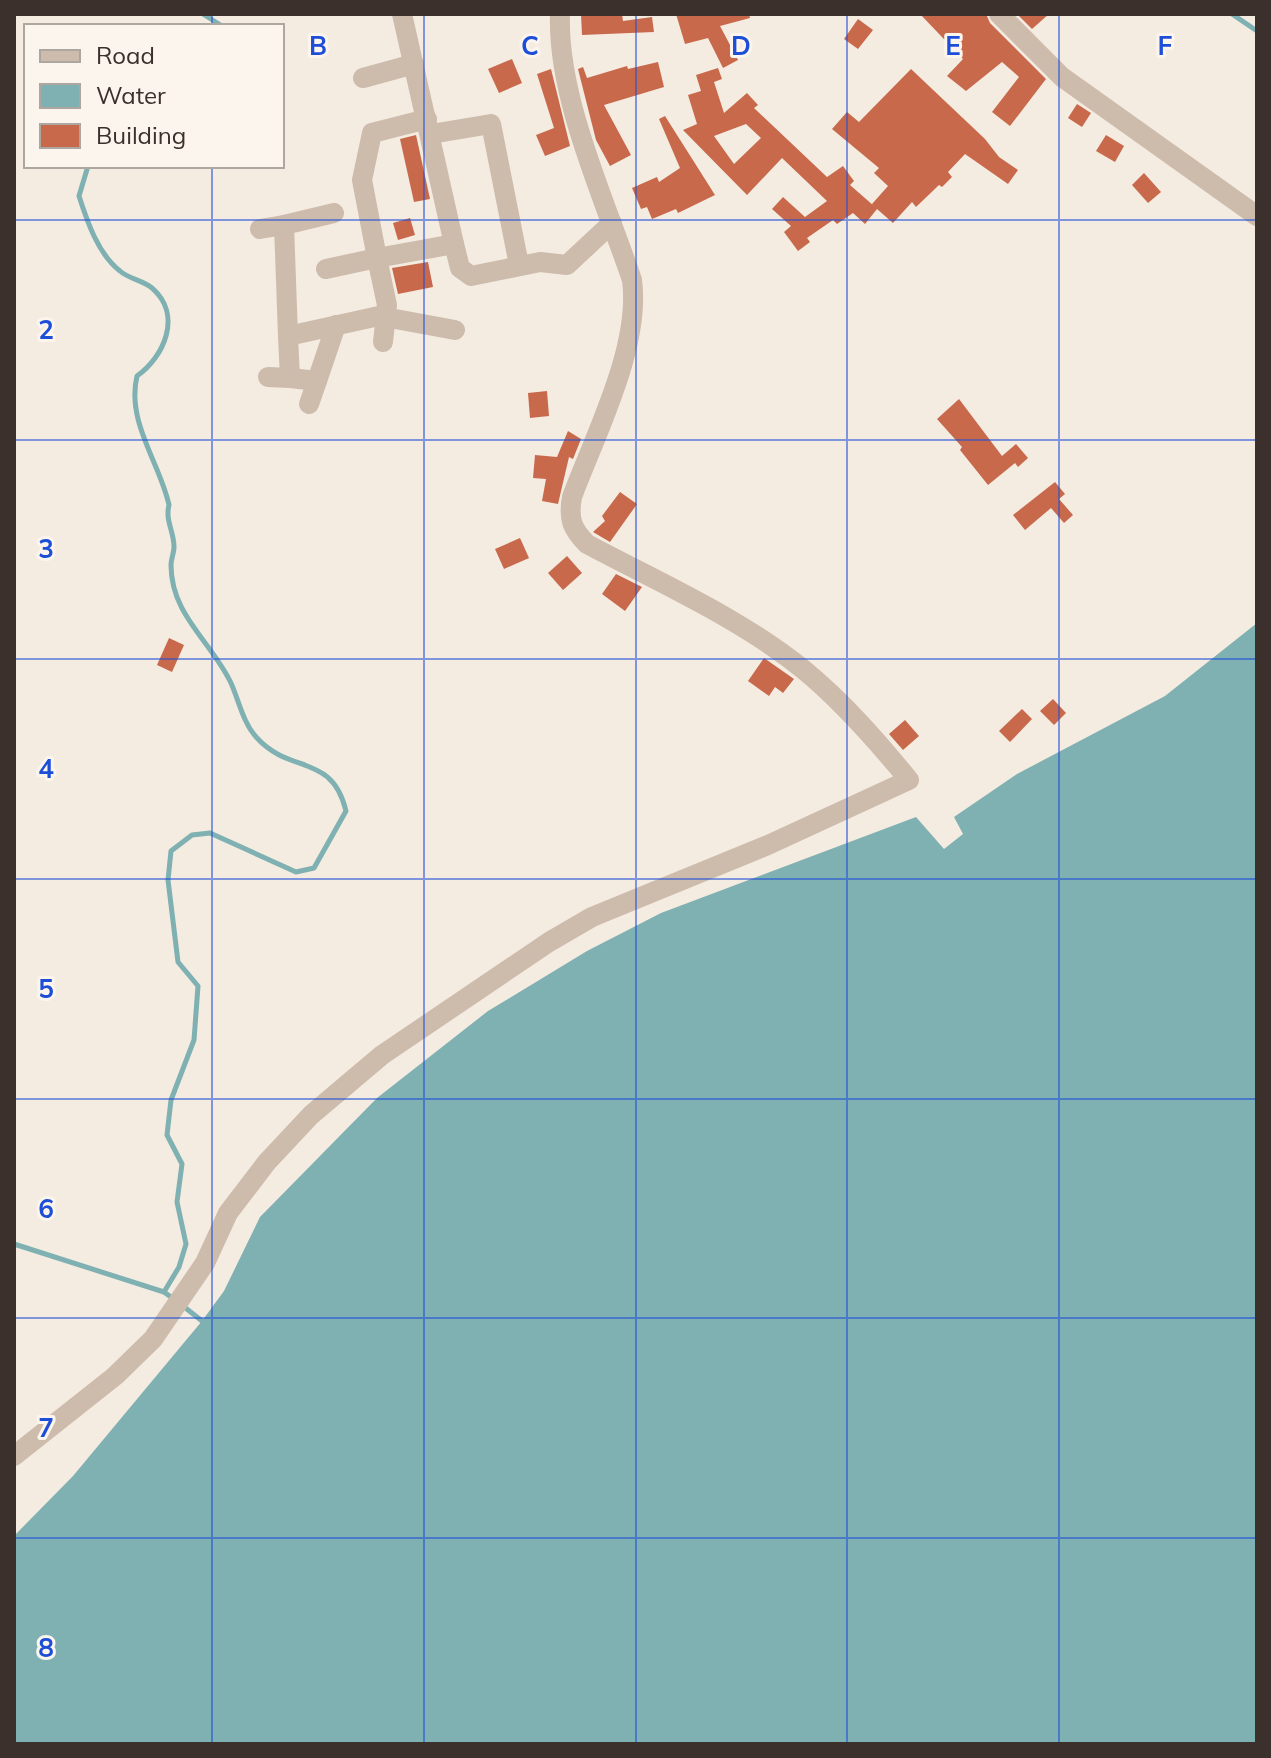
<svg xmlns="http://www.w3.org/2000/svg" width="1271" height="1758" font-family="Mulish,sans-serif">
	<style>
		.water { fill: #7fb0b2 }
		.lines { fill: none; stroke-linecap: round; stroke-linejoin: round }
		.stream { stroke: #7fb0b2; stroke-width: 5 }
		.building { fill: #c8694b; fill-rule: evenodd }
		.minor { stroke: #cdbbac; stroke-width: 20 }
		.grid { fill: none; stroke: #1d4ed8; stroke-width: 2; stroke-opacity: 0.55 }
		.grid-label { font-size: 26px; text-anchor: middle; font-weight: bold; fill: #1d4ed8; stroke: #fbf5ee; stroke-width: 6; stroke-linejoin: round; paint-order: stroke }
	</style>
	<rect width="100%" height="100%" fill="#f4ebe1"/>
	<polygon class="water" points="1257,623 1257,1744 14,1744 14,1536 73,1476 202,1321 224,1291 260,1217 377,1098 488,1011 587,951 661,913 916,817 944,849 963,834 954,817 1017,774 1165,696"/>
	<g class="lines">
		<g class="stream">
			<polyline points="203,14 222,26"/>
			<polyline points="1232,14 1257,31"/>
			<path d="M88 166 79 196C87 221 98 254 120 271 129 279 142 280 152 288 183 315 164 357 137 376 126 422 160 463 169 505 165 521 174 531 174 547 174 553 171 559 171 565 171 615 211 641 231 683 239 701 243 723 257 738 291 775 332 753 346 811L314 868 296 872 210 833 192 835 171 851 168 880 178 962 198 986 194 1040 171 1100 167 1135 182 1164 177 1202 186 1244 179 1267 164 1292"/>
			<polyline points="14,1244 164,1292 175,1300"/>
			<polyline points="183,1306 202,1321"/>
		</g>
	</g>
	<g class="building">
		<polygon points="581,14 622,14 623,21 652,17 654,32 582,35"/>
		<polygon points="676,14 749,14 750,18 720,26 738,60 723,68 708,38 685,44"/>
		<polygon points="920,14 986,14 990,23 1046,79 1010,126 992,112 1019,77 1002,62 966,91 947,76 963,59"/>
		<polygon points="1017,14 1049,14 1032,29"/>
		<polygon points="858,19 873,30 858,49 844,39"/>
		<polygon points="512,59 522,83 499,93 488,69"/>
		<polygon points="658,62 664,87 604,105 631,155 610,166 596,140 578,69 583,67 587,78 627,66 628,69"/>
		<path d="M718 68 722 79 714 82 724 113 747 93 758 105 754 108 827 177 843 166 854 181 850 185 874 206 872 204 888 186 874 173 879 168 832 129 847 112 859 122 911 69 985 139 999 157 1018 170 1008 184 965 154 948 172 952 177 942 187 939 185 916 207 912 202 893 223 877 209 865 224 853 213 837 224 833 220 807 238 810 242 798 251 784 232 791 226 772 209 783 197 805 217 827 201 782 158 747 195 683 130 697 124 688 95 701 91 696 75ZM746 124 761 138 734 164 714 136Z"/>
		<polygon points="551,69 570,146 545,156 536,135 554,128 537,74"/>
		<polygon points="1077,104 1091,113 1082,127 1068,118"/>
		<polygon points="665,116 715,195 678,213 676,209 652,219 647,207 641,209 632,188 657,177 659,182 680,168 659,119"/>
		<polygon points="416,135 430,199 414,202 400,139"/>
		<polygon points="1106,135 1124,146 1115,162 1096,151"/>
		<polygon points="1144,173 1161,192 1148,203 1132,185"/>
		<polygon points="410,218 415,235 398,240 393,223"/>
		<polygon points="428,262 433,287 398,294 392,268"/>
		<polygon points="547,391 549,416 530,418 528,393"/>
		<polygon points="959,399 1002,456 1016,444 1028,458 1018,467 1015,463 988,485 960,450 962,447 937,419"/>
		<polygon points="568,431 581,439 573,459 569,457 558,504 542,501 546,479 533,478 535,455 557,457"/>
		<polygon points="1055,482 1065,494 1059,499 1073,515 1064,523 1051,508 1025,530 1013,515"/>
		<polygon points="620,492 637,504 610,542 593,532 605,521 602,516"/>
		<polygon points="520,538 529,558 504,569 495,549"/>
		<polygon points="567,556 582,573 563,590 548,573"/>
		<polygon points="616,574 642,587 625,611 602,594"/>
		<polygon points="169,638 184,645 172,672 157,665"/>
		<polygon points="764,658 794,679 783,693 775,687 769,696 748,681"/>
		<polygon points="1053,699 1066,713 1054,725 1040,711"/>
		<polygon points="1022,709 1032,719 1010,742 999,731"/>
		<polygon points="905,720 919,736 903,750 889,734"/>
	</g>
	<g class="lines">
		<g class="minor">
			<polyline points="402,14 454,244 460,268 471,276 540,262 567,265 612,223"/>
			<polyline points="999,14 1062,77 1257,216"/>
			<polyline points="363,78 414,64"/>
			<polyline points="431,134 491,124 519,265"/>
			<polyline points="334,213 284,225 288,336 379,316 455,330"/>
			<polyline points="260,229 284,225"/>
			<polyline points="326,269 377,258 362,180 372,133 427,119"/>
			<polyline points="288,336 290,378 317,381 336,325"/>
			<polyline points="383,342 387,305 377,258 454,244"/>
			<polyline points="268,377 290,378"/>
			<polyline points="309,404 317,381"/>
			<path d="M14 1456 115 1376 153 1339 205 1263 228 1213 267 1162 311 1115 382 1055 549 942 592 917 768 845 909 780C877 741 843 702 804 670 740 618 660 583 587 544 572 529 568 519 572 497 595 435 641 347 632 280 605 200 557 98 560 14"/>
		</g>
	</g>
	<path class="grid" d="M212 14V26M424 14V1744M636 14V1744M847 14V1744M1059 14V1744M212 166V1744M14 220H1257M14 440H1257M14 659H1257M14 879H1257M14 1099H1257M14 1318H1257M14 1538H1257"/>
	<g class="grid-label">
		<text x="318" y="55">B</text>
		<text x="530" y="55">C</text>
		<text x="741" y="55">D</text>
		<text x="953" y="55">E</text>
		<text x="1165" y="55">F</text>
		<text x="46" y="339">2</text>
		<text x="46" y="558">3</text>
		<text x="46" y="778">4</text>
		<text x="46" y="998">5</text>
		<text x="46" y="1218">6</text>
		<text x="46" y="1437">7</text>
		<text x="46" y="1657">8</text>
	</g>
	<rect width="1271" height="1758" fill="none" stroke="#3b302b" stroke-width="32"/>
	<rect x="24" y="24" width="260" height="144" fill="#fbf5ee" stroke="#aea6a0" stroke-width="2"/>
	<rect x="40" y="50" width="40" height="12" fill="#cdbbac" stroke="#aea6a0" stroke-width="2"/>
	<text x="96" y="64" font-size="24" fill="#3b302b">Road</text>
	<rect x="40" y="84" width="40" height="24" fill="#7fb0b2" stroke="#aea6a0" stroke-width="2"/>
	<text x="96" y="104" font-size="24" fill="#3b302b">Water</text>
	<rect x="40" y="124" width="40" height="24" fill="#c8694b" stroke="#aea6a0" stroke-width="2"/>
	<text x="96" y="144" font-size="24" fill="#3b302b">Building</text>
</svg>
